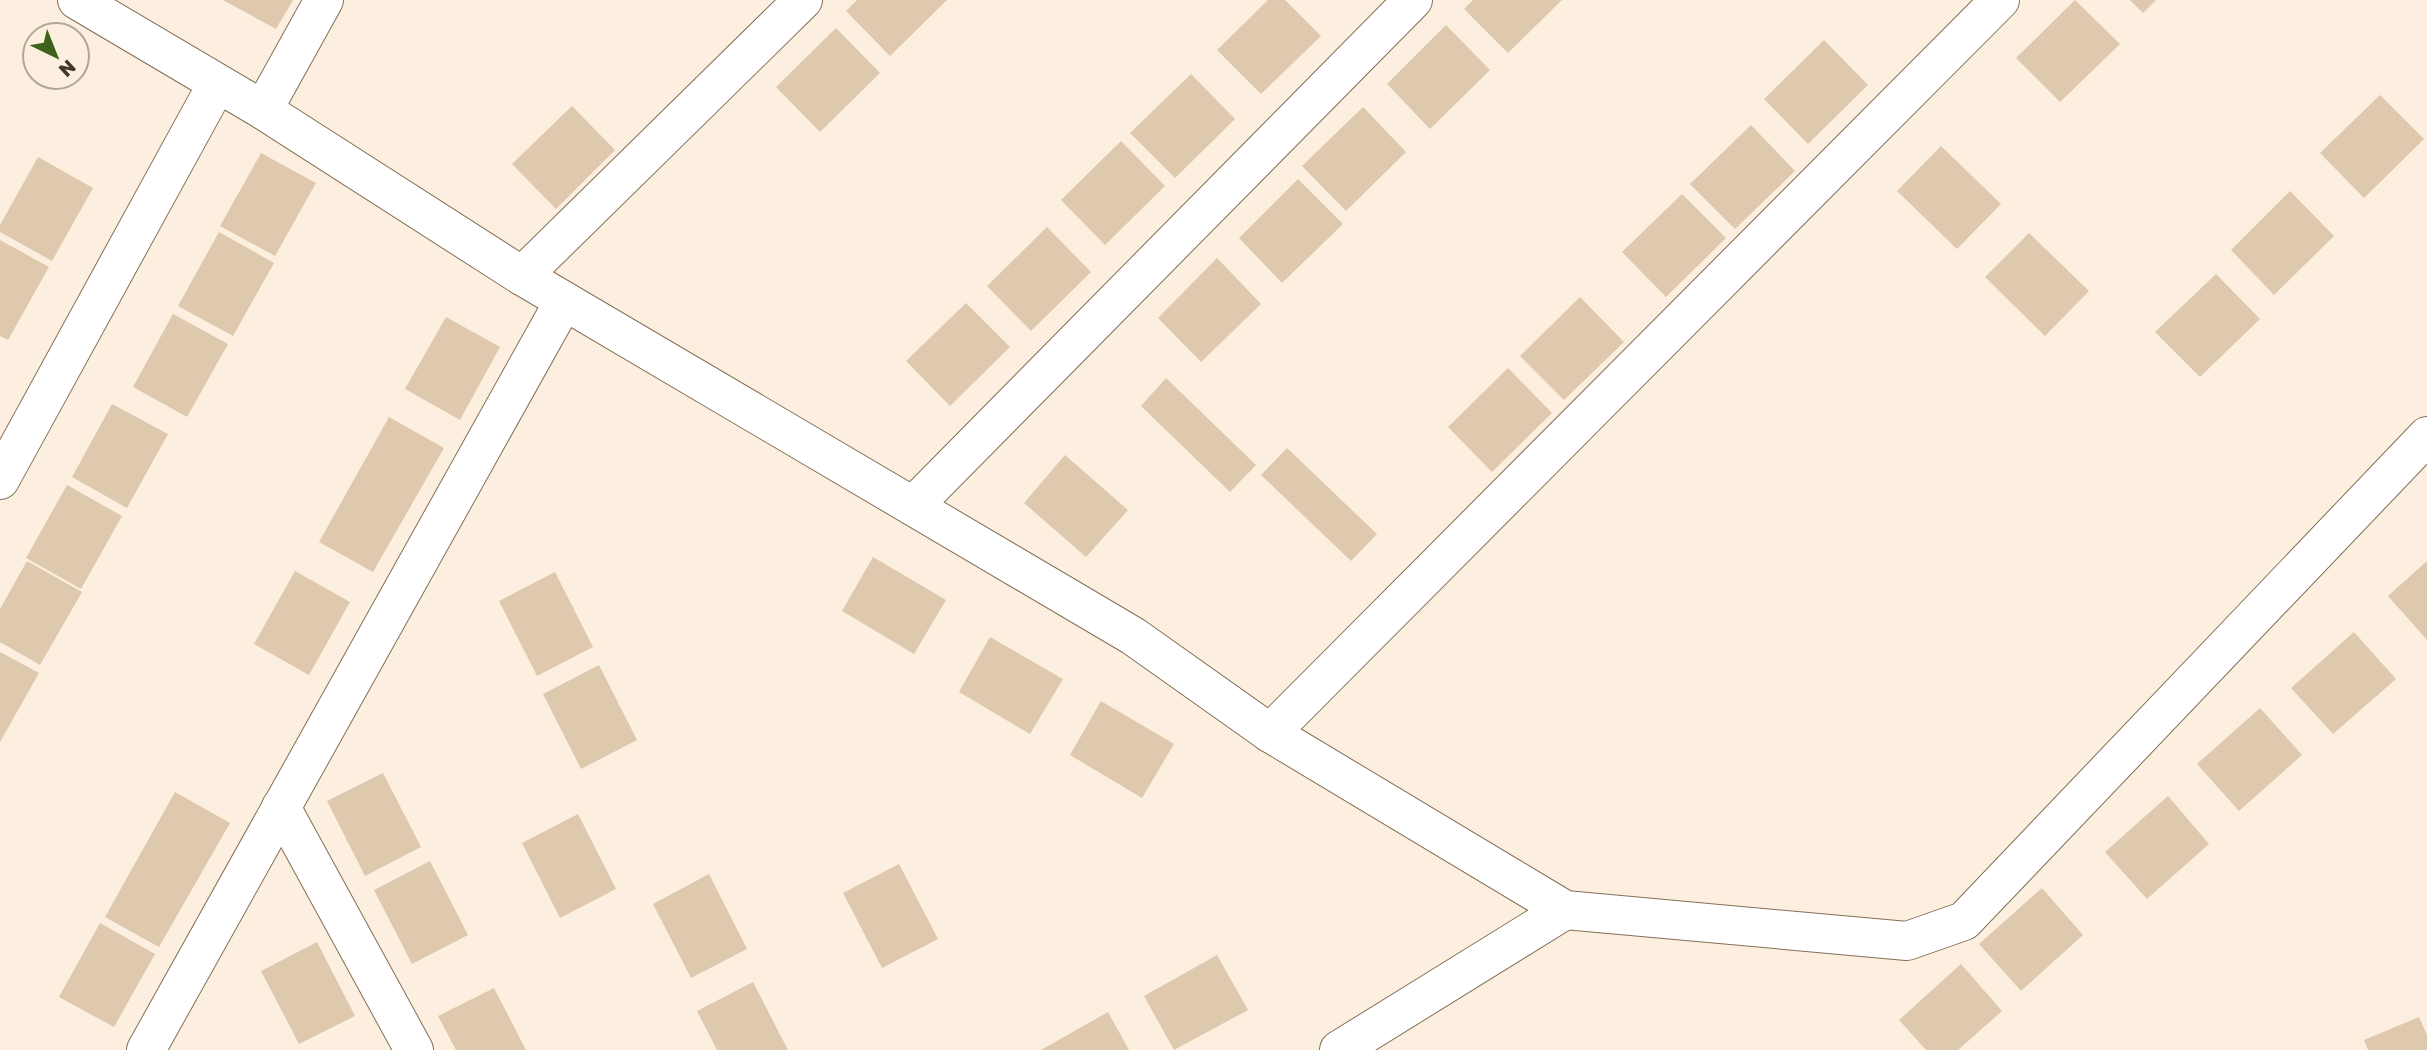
<svg xmlns="http://www.w3.org/2000/svg" width="2427" height="1050" font-family="'Golos Text',sans-serif">
	<style>
		.building { fill: #dec8ae }
		.lines { fill: none; stroke-linecap: round; stroke-linejoin: round }
		.minor-casing { stroke: #836f57; stroke-width: 40 }
		.minor { stroke: #fff; stroke-width: 38 }
	</style>
	<rect width="100%" height="100%" fill="#fdefdf"/>
	<g class="building">
		<polygon points="223,0 293,0 276,29"/>
		<polygon points="857,0 947,0 890,56 846,11"/>
		<polygon points="1268,0 1285,0 1321,36 1261,94 1217,50"/>
		<polygon points="1473,0 1562,0 1508,53 1464,9"/>
		<polygon points="2075,0 2120,44 2060,102 2016,58"/>
		<polygon points="2130,0 2156,0 2143,13"/>
		<polygon points="1446,25 1490,70 1430,129 1387,84"/>
		<polygon points="836,28 880,73 820,132 776,87"/>
		<polygon points="1824,40 1868,85 1808,144 1764,99"/>
		<polygon points="1191,74 1235,119 1175,178 1130,133"/>
		<polygon points="2380,95 2424,139 2364,198 2320,153"/>
		<polygon points="572,106 615,150 556,209 512,164"/>
		<polygon points="1363,107 1406,152 1346,211 1302,166"/>
		<polygon points="1751,125 1795,171 1735,229 1690,184"/>
		<polygon points="1121,141 1165,186 1105,245 1061,200"/>
		<polygon points="1941,146 2001,204 1957,249 1897,191"/>
		<polygon points="261,153 316,183 275,256 220,226"/>
		<polygon points="38,157 93,188 52,261 0,232 0,225"/>
		<polygon points="1298,179 1343,224 1282,283 1239,238"/>
		<polygon points="2290,191 2334,236 2274,295 2231,250"/>
		<polygon points="1682,194 1726,238 1666,297 1622,252"/>
		<polygon points="1047,227 1091,272 1031,331 987,286"/>
		<polygon points="219,232 274,263 233,336 178,306"/>
		<polygon points="2029,233 2089,291 2045,336 1985,277"/>
		<polygon points="0,240 49,267 8,340 0,336"/>
		<polygon points="1217,258 1261,304 1201,362 1158,318"/>
		<polygon points="2216,274 2260,319 2200,377 2155,332"/>
		<polygon points="1580,297 1624,342 1564,400 1520,356"/>
		<polygon points="966,303 1010,347 950,406 906,361"/>
		<polygon points="173,314 228,344 187,417 133,387"/>
		<polygon points="446,317 500,347 460,420 405,389"/>
		<polygon points="1508,368 1552,413 1492,472 1448,427"/>
		<polygon points="1166,378 1256,465 1230,492 1141,406"/>
		<polygon points="112,404 168,434 127,508 72,477"/>
		<polygon points="389,417 444,448 373,572 319,542"/>
		<polygon points="1287,448 1377,534 1351,561 1261,475"/>
		<polygon points="1065,455 1128,510 1086,557 1024,503"/>
		<polygon points="67,485 122,516 81,589 26,558"/>
		<polygon points="873,557 946,600 914,654 842,611"/>
		<polygon points="27,561 82,592 40,665 0,642 0,609"/>
		<polygon points="2427,561 2427,640 2388,596"/>
		<polygon points="295,571 350,602 309,675 254,644"/>
		<polygon points="555,572 593,647 537,676 499,601"/>
		<polygon points="2354,632 2396,679 2333,734 2291,688"/>
		<polygon points="990,637 1063,679 1030,734 959,692"/>
		<polygon points="0,652 39,673 0,742"/>
		<polygon points="599,665 637,740 581,769 543,694"/>
		<polygon points="1101,701 1174,744 1142,798 1070,755"/>
		<polygon points="2260,708 2302,755 2239,811 2197,764"/>
		<polygon points="383,773 421,847 365,876 327,801"/>
		<polygon points="175,792 230,823 159,947 105,917"/>
		<polygon points="2168,796 2209,844 2147,899 2105,852"/>
		<polygon points="578,814 616,889 560,918 522,843"/>
		<polygon points="430,861 468,935 412,964 374,890"/>
		<polygon points="899,864 938,939 882,968 843,893"/>
		<polygon points="709,874 747,949 691,978 653,904"/>
		<polygon points="2042,888 2083,935 2021,991 1979,944"/>
		<polygon points="100,923 155,954 114,1027 59,997"/>
		<polygon points="317,942 355,1016 299,1044 261,971"/>
		<polygon points="1217,955 1248,1010 1174,1050 1144,996"/>
		<polygon points="1961,964 2002,1011 1958,1050 1926,1050 1899,1020"/>
		<polygon points="753,982 788,1050 717,1050 697,1011"/>
		<polygon points="494,988 526,1050 456,1050 438,1016"/>
		<polygon points="1108,1012 1129,1050 1041,1050"/>
		<polygon points="2419,1017 2427,1035 2427,1050 2368,1050 2364,1040"/>
	</g>
	<g class="lines">
		<g class="minor-casing">
			<g id="minor">
				<polyline points="77,0 263,110 522,276 1133,636 1270,733 1565,910 1907,941 1964,921 2427,436"/>
				<polyline points="263,110 324,0"/>
				<polyline points="522,276 803,0"/>
				<polyline points="0,480 217,84"/>
				<polyline points="913,506 1413,0"/>
				<polyline points="1270,733 2000,0"/>
				<polyline points="281,807 414,1050"/>
				<polyline points="146,1050 564,301"/>
				<polyline points="1339,1050 1565,910"/>
			</g>
		</g>
		<use href="#minor" class="minor"/>
	</g>
	<g transform="translate(56 56) rotate(137)"><circle r="33" fill="#fdefdf" stroke="#b2a698" stroke-width="2"/>
	<path d="M0-5L12 26L0 18L-12 26Z" fill="#3d621c"/>
	<text y="-10" font-size="19" font-weight="bold" text-anchor="middle" fill="#41382d">N</text>
	</g>
</svg>
